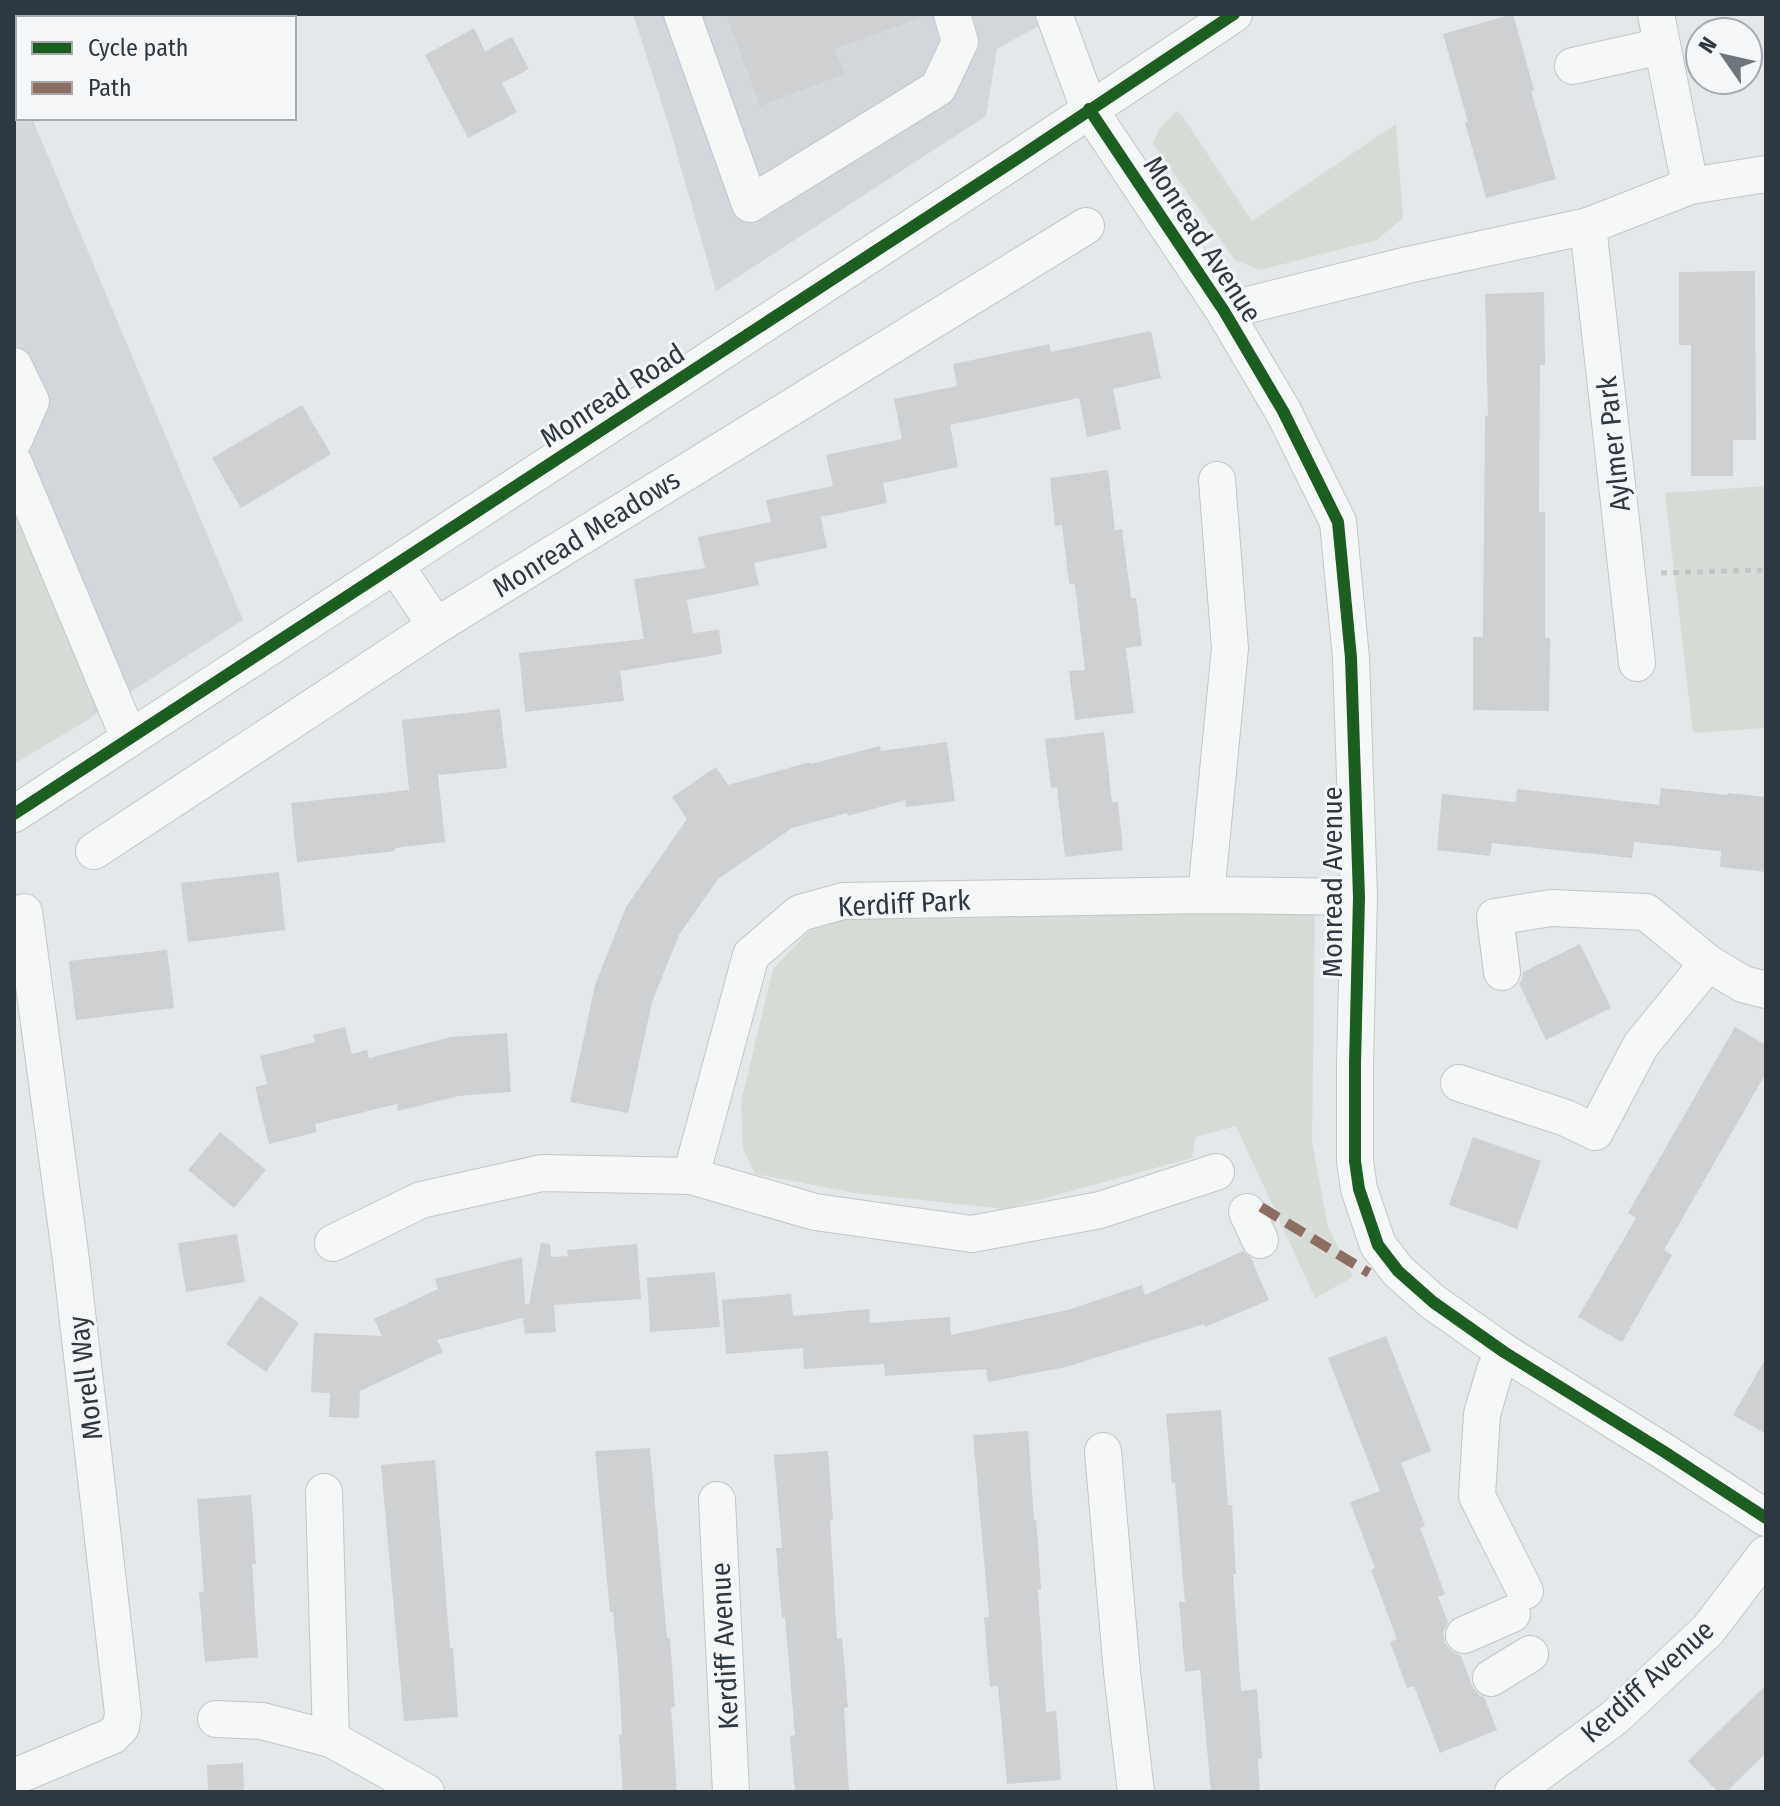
<svg xmlns="http://www.w3.org/2000/svg" width="1780" height="1806" font-family="'Fira Sans Condensed',sans-serif">
	<style>
		.built { fill: #d4d8dc }
		.green { fill: #d7dcd7 }
		.building { fill: #ced0d2 }
		.lines { fill: none; stroke-linecap: round; stroke-linejoin: round }
		.minor-casing { stroke: #c4c6c8; stroke-width: 38 }
		.path { stroke: #c3c7c8; stroke-width: 5; stroke-dasharray: 6 6; stroke-linecap: butt }
		.minor { stroke: #f5f6f6; stroke-width: 36 }
		.quiet { stroke: #8d6e63; stroke-width: 10; stroke-dasharray: 20 10; stroke-linecap: butt }
		.cycleway-casing { stroke: #f4f6f8; stroke-width: 17 }
		.cycleway { stroke: #1b5e20; stroke-width: 12 }
		.labels { text-anchor: middle; stroke-width: 6; stroke-linejoin: round; paint-order: stroke }
		.street-label { font-size: 28px; fill: #2e3841; stroke: #f4f6f8 }
	</style>
	<rect width="100%" height="100%" fill="#e5e8ea"/>
	<g class="built">
		<polygon points="633,14 1060,14 997,49 986,116 716,291 669,126"/>
		<polygon points="14,75 18,85 18,118 32,118 243,620 91,717 95,665 14,473"/>
	</g>
	<g class="green">
		<polygon points="1177,111 1183,117 1252,221 1396,124 1403,218 1377,240 1260,270 1235,260 1153,144 1159,129"/>
		<polygon points="14,469 94,672 91,718 14,764"/>
		<polygon points="1766,486 1766,728 1693,733 1665,493"/>
		<polygon points="1315,912 1312,1142 1328,1227 1353,1277 1315,1298 1236,1126 1196,1137 1192,1158 1005,1209 855,1193 755,1174 743,1149 741,1102 773,969 810,930 853,913"/>
	</g>
	<g class="building">
		<polygon points="726,14 921,14 922,17 835,49 845,74 760,106"/>
		<polygon points="1513,14 1534,90 1531,91 1556,179 1486,198 1465,122 1468,122 1443,34"/>
		<polygon points="474,28 485,51 512,37 529,69 502,83 517,112 468,138 425,55"/>
		<polygon points="1755,271 1756,440 1733,440 1733,476 1691,476 1691,345 1679,345 1679,272"/>
		<polygon points="1544,292 1545,365 1540,365 1539,512 1545,512 1545,638 1550,638 1549,711 1473,710 1473,637 1483,637 1485,415 1488,416 1485,294"/>
		<polygon points="1151,331 1161,378 1113,389 1121,429 1087,437 1079,398 950,425 958,467 883,483 887,503 821,517 827,548 754,563 759,585 687,600 693,633 719,630 722,654 620,671 624,701 525,712 519,653 644,639 634,579 705,568 698,537 771,522 766,500 833,486 826,455 902,439 894,399 957,386 953,364 1049,344 1051,352"/>
		<polygon points="302,405 331,454 241,508 212,458"/>
		<polygon points="1108,470 1115,530 1122,529 1131,598 1136,598 1142,646 1126,648 1134,713 1075,720 1069,671 1085,670 1075,584 1069,584 1062,525 1055,526 1050,478"/>
		<polygon points="500,709 507,768 438,775 445,842 395,848 395,851 297,862 291,803 409,790 402,720"/>
		<polygon points="1104,732 1112,802 1118,802 1123,850 1065,857 1057,787 1051,788 1045,739"/>
		<polygon points="947,742 955,801 906,807 905,800 848,816 847,813 792,828 718,879 679,935 652,1002 628,1113 570,1102 595,985 626,907 687,819 672,797 716,767 728,785 810,762 811,764 880,746 881,751"/>
		<polygon points="1661,788 1728,795 1728,793 1766,797 1766,872 1720,867 1721,851 1634,842 1632,858 1492,843 1490,856 1437,850 1442,794 1516,802 1517,789 1659,805"/>
		<polygon points="279,872 285,930 188,942 181,883"/>
		<polygon points="1580,944 1611,1008 1546,1040 1519,984 1522,979 1523,972"/>
		<polygon points="167,950 174,1008 76,1020 69,961"/>
		<polygon points="345,1027 352,1054 367,1050 369,1058 451,1037 507,1033 511,1092 458,1096 398,1111 397,1104 315,1124 317,1132 269,1144 255,1087 267,1084 260,1056 315,1042 313,1035"/>
		<polygon points="1735,1027 1766,1045 1766,1073 1664,1250 1672,1255 1622,1342 1578,1317 1636,1218 1628,1213"/>
		<polygon points="220,1132 266,1170 234,1208 188,1170"/>
		<polygon points="1473,1137 1541,1161 1517,1229 1449,1205"/>
		<polygon points="237,1234 245,1282 186,1292 178,1243"/>
		<polygon points="541,1243 550,1244 551,1257 568,1256 567,1250 637,1244 641,1299 554,1305 556,1332 525,1334 523,1318 437,1340 443,1352 360,1391 359,1418 329,1417 330,1393 311,1392 314,1333 382,1336 374,1319 438,1289 435,1279 522,1257 525,1304 529,1304"/>
		<polygon points="1243,1251 1251,1258 1269,1300 1205,1327 1204,1324 1066,1367 988,1382 986,1369 885,1376 884,1364 804,1369 803,1348 726,1354 722,1300 791,1294 793,1316 869,1309 870,1323 950,1317 951,1335 1068,1310 1142,1285 1145,1295"/>
		<polygon points="715,1272 720,1327 650,1332 647,1278"/>
		<polygon points="260,1296 299,1323 266,1372 226,1344"/>
		<polygon points="1386,1336 1431,1451 1401,1463 1425,1526 1420,1528 1445,1594 1438,1597 1448,1622 1443,1632 1445,1643 1451,1651 1461,1656 1473,1688 1480,1696 1484,1697 1497,1730 1440,1753 1414,1686 1407,1688 1390,1642 1397,1639 1371,1570 1375,1568 1350,1502 1380,1491 1328,1358"/>
		<polygon points="1766,1358 1766,1434 1733,1415"/>
		<polygon points="1221,1410 1228,1505 1232,1505 1236,1574 1233,1574 1241,1691 1257,1689 1262,1758 1258,1759 1260,1792 1211,1792 1200,1670 1185,1672 1179,1602 1185,1602 1175,1483 1172,1483 1166,1414"/>
		<polygon points="1028,1431 1034,1520 1036,1520 1039,1556 1041,1589 1038,1590 1046,1712 1056,1711 1061,1780 1007,1784 998,1686 990,1687 984,1617 989,1617 973,1435"/>
		<polygon points="650,1448 667,1638 670,1638 675,1707 671,1707 677,1792 623,1792 619,1735 622,1735 619,1677 613,1612 610,1612 595,1451"/>
		<polygon points="828,1451 833,1520 830,1520 837,1639 842,1638 848,1707 844,1708 849,1792 795,1792 790,1736 795,1735 785,1617 782,1618 776,1548 782,1548 774,1455"/>
		<polygon points="435,1460 450,1648 453,1648 458,1717 404,1721 381,1465"/>
		<polygon points="251,1495 256,1564 252,1564 258,1657 205,1662 199,1592 204,1592 197,1499"/>
		<polygon points="1766,1685 1766,1753 1726,1792 1718,1792 1688,1761"/>
		<polygon points="243,1763 244,1792 208,1792 207,1765"/>
	</g>
	<g class="lines">
		<g class="minor-casing">
			<g id="minor">
				<polyline points="682,14 750,204 938,88 960,42 952,14"/>
				<polyline points="1054,14 1089,109 1224,311 1283,411 1338,522 1351,658 1359,897 1355,1064 1355,1161 1359,1189 1378,1245 1398,1271 1433,1302 1504,1352 1663,1451 1766,1518"/>
				<polyline points="1656,14 1690,186"/>
				<polyline points="1573,66 1662,46"/>
				<polyline points="1588,226 1637,663"/>
				<polyline points="1224,311 1408,265 1588,226 1690,186 1766,174"/>
				<polyline points="14,366 31,401 14,440"/>
				<polyline points="14,463 129,738"/>
				<polyline points="395,565 436,626"/>
				<polyline points="14,814 1021,156 1234,14"/>
				<polyline points="94,851 436,626 1086,226"/>
				<polyline points="1206,895 1230,648 1217,480"/>
				<polyline points="1502,972 1495,917 1551,908 1646,912 1708,963 1743,984 1766,990"/>
				<polyline points="1459,1083 1566,1118 1595,1132 1641,1045 1708,963"/>
				<polyline points="691,1176 751,955 800,913 843,901 1206,895 1359,897"/>
				<polyline points="1247,1212 1260,1240"/>
				<polyline points="333,1243 421,1200 542,1173 691,1176 815,1212 972,1234 1100,1210 1216,1172"/>
				<polyline points="1504,1352 1495,1370 1482,1414 1477,1496 1525,1591"/>
				<polyline points="1103,1451 1122,1672 1136,1792"/>
				<polyline points="324,1492 331,1739"/>
				<polyline points="717,1500 731,1792"/>
				<polyline points="1464,1635 1512,1614"/>
				<polyline points="1491,1678 1530,1654"/>
				<polyline points="216,1719 262,1721 331,1739 426,1792"/>
				<polyline points="14,1777 112,1736 121,1727 123,1713 71,1260 24,912"/>
				<polyline points="1513,1792 1614,1718 1708,1630 1766,1554"/>
			</g>
		</g>
		<polyline class="path" points="1661,573 1766,570"/>
		<use href="#minor" class="minor"/>
		<polyline class="quiet" points="1261,1207 1369,1273"/>
		<g class="cycleway-casing">
			<g id="cycleway">
				<polyline points="1089,109 1224,311 1283,411 1338,522 1351,658 1359,897 1355,1064 1355,1161 1359,1189 1378,1245 1398,1271 1433,1302 1504,1352 1663,1451 1766,1518"/>
				<polyline points="14,814 1021,156 1234,14"/>
			</g>
		</g>
		<use href="#cycleway" class="cycleway"/>
	</g>
	<g class="labels">
		<g class="street-label">
			<text transform="translate(1203 239) rotate(57)" y="10">Monread Avenue</text>
			<text transform="translate(612 395) rotate(-33)" y="10">Monread Road</text>
			<text transform="translate(1613 444) rotate(-96)" y="10">Aylmer Park</text>
			<text transform="translate(586 533) rotate(-32)" y="10">Monread Meadows</text>
			<text transform="translate(1332 882) rotate(-90)" y="10">Monread Avenue</text>
			<text transform="translate(904 903) rotate(-3)" y="10">Kerdiff Park</text>
			<text transform="translate(85 1378) rotate(-97)" y="10">Morell Way</text>
			<text transform="translate(724 1646) rotate(-93)" y="10">Kerdiff Avenue</text>
			<text transform="translate(1647 1681) rotate(-42)" y="10">Kerdiff Avenue</text>
		</g>
	</g>
	<rect width="1780" height="1806" fill="none" stroke="#2e3841" stroke-width="32"/>
	<rect x="16" y="16" width="280" height="104" fill="#f4f6f8" stroke="#a5aaaf" stroke-width="2"/>
	<rect x="32" y="42" width="40" height="12" fill="#1b5e20" stroke="#a5aaaf" stroke-width="2"/>
	<text x="88" y="56" font-size="24" fill="#2e3841">Cycle path</text>
	<rect x="32" y="82" width="40" height="12" fill="#8d6e63" stroke="#a5aaaf" stroke-width="2"/>
	<text x="88" y="96" font-size="24" fill="#2e3841">Path</text>
	<g transform="translate(1724 56) rotate(304)"><circle r="38" fill="#f4f6f8" stroke="#a5aaaf" stroke-width="2"/>
	<path d="M0-6L14 30L0 20L-14 30Z" fill="#6e767c"/>
	<text y="-12" font-size="22" font-weight="bold" text-anchor="middle" fill="#2e3841">N</text>
	</g>
</svg>
